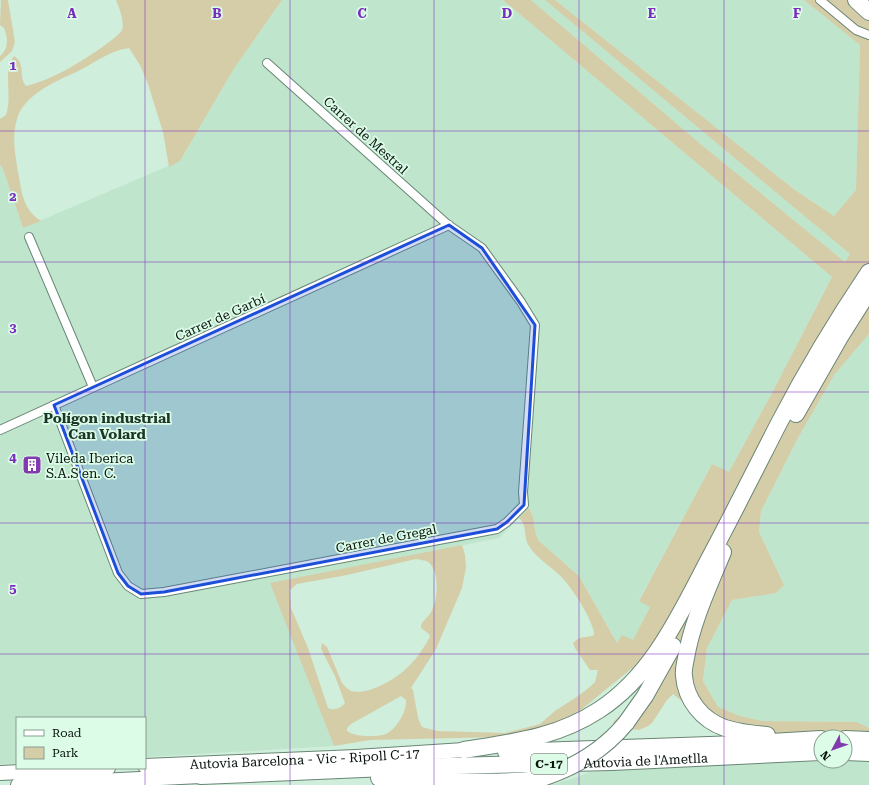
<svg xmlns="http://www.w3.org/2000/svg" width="869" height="785" font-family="'Roboto Serif',serif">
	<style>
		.built { fill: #bfe5cd }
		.green { fill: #d5cda8; fill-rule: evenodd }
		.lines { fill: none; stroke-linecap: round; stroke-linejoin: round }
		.minor-casing { stroke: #698674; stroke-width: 10 }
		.trunk-casing { stroke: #698674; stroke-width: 16 }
		.motorway-casing { stroke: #698674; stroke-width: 18 }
		.minor { stroke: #fff; stroke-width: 8 }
		.trunk { stroke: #fff; stroke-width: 14 }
		.motorway { stroke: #fff; stroke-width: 16 }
		.motorway-bridge-casing { stroke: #698674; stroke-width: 18; stroke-linecap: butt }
		.motorway-bridge { stroke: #fff; stroke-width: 16 }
		.marked { fill: #1d4ed8; fill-opacity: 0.2; stroke: #1d4ed8; stroke-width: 3; stroke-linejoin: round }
		.grid { fill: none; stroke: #7b2cbf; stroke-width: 1; stroke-opacity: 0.55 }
		.labels { text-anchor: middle; stroke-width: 3.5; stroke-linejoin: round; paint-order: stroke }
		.shield { fill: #dcfce8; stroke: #47584e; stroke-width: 1 }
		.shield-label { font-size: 12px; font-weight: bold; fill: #07120c }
		.street-label { font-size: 13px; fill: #07120c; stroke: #dcfce8 }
		.poi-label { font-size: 13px; fill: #07120c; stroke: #dcfce8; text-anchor: start }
		.neighbourhood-label { font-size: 14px; font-weight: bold; fill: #1b3526; stroke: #dcfce8 }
		.grid-label { font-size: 13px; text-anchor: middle; font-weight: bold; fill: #7b2cbf; stroke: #dcfce8; stroke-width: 3.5; stroke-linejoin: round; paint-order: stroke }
	</style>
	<rect width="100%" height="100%" fill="#cfeedb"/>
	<g class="built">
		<polygon points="282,0 503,0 832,277 774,389 729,473 712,464 639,600 650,607 633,640 618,644 579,576 539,541 535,535 532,513 529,508 499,538 271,583 334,746 145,757 145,718 17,718 17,764 0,764 0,165 3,169 23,228 180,161 233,70"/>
		<polygon points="531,0 545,0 850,254 845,262 703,146"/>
		<polygon points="555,0 804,0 860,45 856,190 834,216 795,190"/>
		<polygon points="869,334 869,728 857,722 763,721 740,716 718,707 703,681 707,648 732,600 754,597 784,585 759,532 761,511 798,438 834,375"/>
		<polygon points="861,761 869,762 869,785 550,785 572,779 590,772 777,762"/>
	</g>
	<g class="green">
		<path d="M1 0H8L15 42 12 51 0 62V56C9 49 8 37 4 28L0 25Z"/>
		<path d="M116 0H282L233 70 180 161 169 167 163 132 148 84 140 65 129 48C108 51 92 65 74 73 54 82 23 96 17 119 11 138 16 159 19 177 22 195 24 210 41 221L23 228 3 169 0 165V119L6 115C13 95 2 72 14 56 26 63 18 76 26 86 39 83 52 77 64 71 74 66 119 38 122 30 125 22 119 8 116 0Z"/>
		<path d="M503 0H531L703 146 845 262 850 254 545 0H555L795 190 834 216 856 190 860 45 804 0H869V334L834 375 798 438 761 511 759 532 784 585 776 593 732 600 707 648 703 681 718 707 740 716 763 721 857 722 869 728V734H805L752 737 712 731 703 724 683 702 673 694 667 700 652 723 648 726 639 730 616 728 613 724 614 721 651 692 631 669 582 709 543 731 502 737 370 740 334 746 270 583 462 545 465 555 466 567 462 588 436 649 411 688 413 690 418 718 422 727 437 731 505 733 540 724 555 711 581 694 591 686 595 682 598 670H590L575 648 573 643C583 634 585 639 594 635V632C590 615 569 582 556 572 547 564 535 556 529 546 523 537 528 526 519 518L529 508C536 518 532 531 539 541L579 576 617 643 622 635 633 640 650 607 639 601 712 464 729 472 774 389 832 277ZM416 559C420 560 425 560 428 562 440 570 438 599 432 610 430 616 424 619 421 625V628L429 634 430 637C424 647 418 657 410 665 399 677 369 696 351 691 347 689 345 686 342 683L327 647 322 643 321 649 335 676 345 703C341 708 334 711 328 708L308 648 291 608 290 590 297 584 347 575ZM401 696 406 700C407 711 397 729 386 734 381 736 374 736 368 736 361 736 352 735 347 731V728L351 724Z"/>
	</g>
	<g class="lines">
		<g class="minor-casing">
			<g id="minor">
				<polyline points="820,0 856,30 869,35"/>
				<polyline points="29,237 93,387"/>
				<polyline points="54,405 118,573 128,586 141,594 164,592 497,529 507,522 524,505 523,492 535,325 521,302 482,248 447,224 267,63"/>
				<polyline points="0,430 449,225"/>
			</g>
		</g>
		<g class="trunk-casing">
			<g id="trunk">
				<path id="s1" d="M145 766 356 757 464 750"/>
				<polyline points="0,773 108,768"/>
				<polyline points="18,785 201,776"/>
			</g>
		</g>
		<g class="motorway-casing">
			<g id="motorway">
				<polyline points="856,0 869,12"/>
				<polyline points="796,414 840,337 869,291"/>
				<path d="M723 552C709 586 692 622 686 658 685 664 683 670 684 676 686 700 702 720 725 728 738 732 753 734 767 735"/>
				<polyline points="626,723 645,696 673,646"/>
				<polyline points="845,739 869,740"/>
				<path d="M464 750C513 742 556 738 599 710 653 675 680 614 709 559 733 514 756 468 779 423 806 371 836 321 869 272"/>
				<polyline points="506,752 738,744 821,739"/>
				<polyline points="845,752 869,753"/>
				<path id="s2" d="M201 776 409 767 612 762 821 752"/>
				<path d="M379 778C432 780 487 785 539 779"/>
			</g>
		</g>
		<use href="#minor" class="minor"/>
		<use href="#trunk" class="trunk"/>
		<use href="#motorway" class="motorway"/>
		<g class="motorway-bridge-casing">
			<path id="motorway-bridge" d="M539 779C574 768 603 751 626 723"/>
		</g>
		<use href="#motorway-bridge" class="motorway-bridge"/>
	</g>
	<path class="marked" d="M449 225 482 248 535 325 524 505 507 522 497 529 164 592 141 594 128 586 118 573 54 405Z"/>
	<path class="grid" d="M145 0V718M290 0V785M434 0V785M579 0V785M724 0V785M0 131H869M0 262H869M0 392H869M0 523H869M0 654H869M145 768V785"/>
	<defs>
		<g id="building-square" transform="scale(1)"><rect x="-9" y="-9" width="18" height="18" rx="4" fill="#823bae" stroke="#dcfce8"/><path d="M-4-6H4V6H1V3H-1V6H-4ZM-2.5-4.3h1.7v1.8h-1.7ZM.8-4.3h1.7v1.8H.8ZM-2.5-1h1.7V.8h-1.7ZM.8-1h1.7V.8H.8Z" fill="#fff"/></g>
	</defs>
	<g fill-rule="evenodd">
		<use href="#building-square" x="32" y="465"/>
	</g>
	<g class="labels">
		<rect class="shield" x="531" y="754" width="36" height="20" rx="3"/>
		<g class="shield-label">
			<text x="549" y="768">C-17</text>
		</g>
		<g class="street-label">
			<text transform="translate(366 135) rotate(42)" y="5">Carrer de Mestral</text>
			<text transform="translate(220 317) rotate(-24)" y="5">Carrer de Garbí</text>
			<text transform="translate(386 538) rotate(-11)" y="5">Carrer de Gregal</text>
			<text dy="5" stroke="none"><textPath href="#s1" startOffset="160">Autovia Barcelona - Vic - Ripoll C-17</textPath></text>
			<text dy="5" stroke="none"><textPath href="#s2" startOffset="445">Autovia de l'Ametlla</textPath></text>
		</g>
		<g class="poi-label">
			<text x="46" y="463">Vileda Iberica<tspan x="46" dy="15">S.A.S en. C.</tspan></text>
		</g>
		<g class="neighbourhood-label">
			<text x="107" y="423">Polígon industrial<tspan x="107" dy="16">Can Volard</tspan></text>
		</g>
	</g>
	<g class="grid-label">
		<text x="72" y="18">A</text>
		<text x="217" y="18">B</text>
		<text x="362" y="18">C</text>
		<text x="507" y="18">D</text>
		<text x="652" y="18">E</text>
		<text x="797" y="18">F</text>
		<text x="13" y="70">1</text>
		<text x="13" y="201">2</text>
		<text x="13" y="332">3</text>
		<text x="13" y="462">4</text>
		<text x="13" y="593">5</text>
	</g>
	<rect x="16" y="717" width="130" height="52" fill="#dcfce8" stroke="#879e90"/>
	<rect x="24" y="730" width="20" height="6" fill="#ffffff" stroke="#879e90"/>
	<text x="52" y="737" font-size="12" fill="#07120c">Road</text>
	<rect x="24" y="747" width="20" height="12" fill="#d5cda8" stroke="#879e90"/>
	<text x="52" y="757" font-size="12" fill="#07120c">Park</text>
	<g transform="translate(833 749) rotate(229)"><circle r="19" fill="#dcfce8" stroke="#879e90"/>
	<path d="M0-3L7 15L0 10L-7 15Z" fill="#823bae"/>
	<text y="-6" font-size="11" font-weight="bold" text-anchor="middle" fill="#07120c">N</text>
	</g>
</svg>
